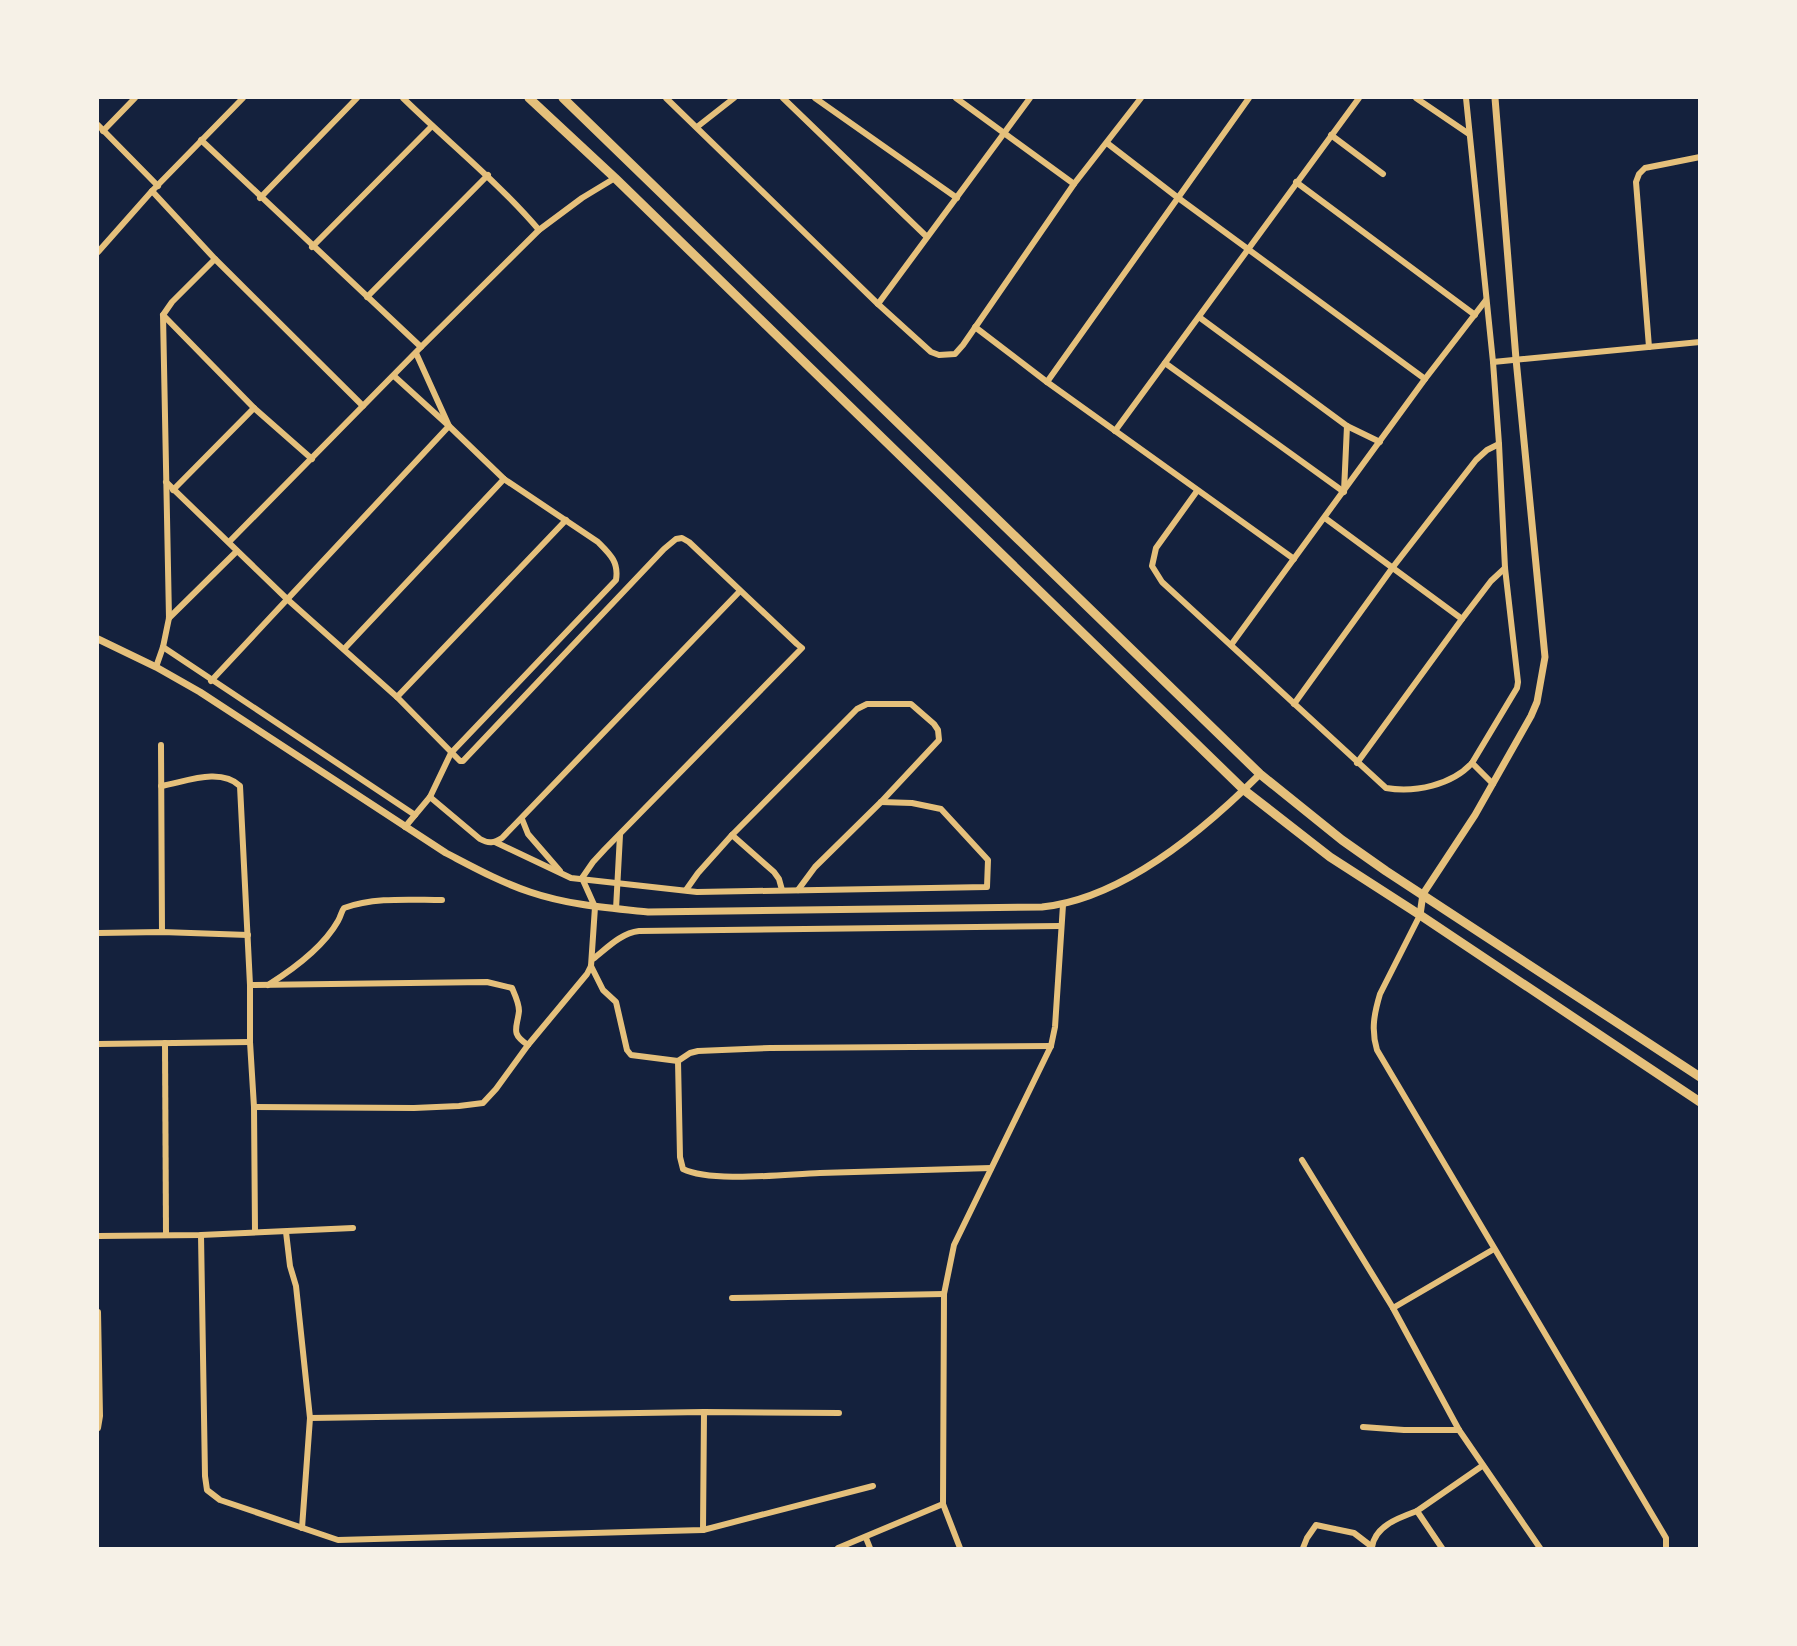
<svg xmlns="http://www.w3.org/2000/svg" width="1797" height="1646" font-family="Ubuntu,sans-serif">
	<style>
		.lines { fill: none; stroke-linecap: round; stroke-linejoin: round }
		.minor { stroke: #e5c07b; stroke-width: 6 }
		.tertiary { stroke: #e5c07b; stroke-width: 7 }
		.primary { stroke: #e5c07b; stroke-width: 9 }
	</style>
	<rect width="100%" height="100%" fill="#14213d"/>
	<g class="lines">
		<g class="minor">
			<path d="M403 98C448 142 498 182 539 230"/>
			<polyline points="666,98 878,304 931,352 939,355 955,354 963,345 1074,184 1141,98"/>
			<polyline points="783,98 927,237"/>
			<polyline points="815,98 957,198"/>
			<polyline points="956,98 1074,184"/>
			<polyline points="1416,98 1469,134"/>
			<polyline points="1466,98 1493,362 1499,444 1505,568 1518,682 1517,688 1472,763"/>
			<polyline points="98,125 158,186"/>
			<polyline points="697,127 734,98"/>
			<polyline points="103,131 135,98"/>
			<polyline points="1331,135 1383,174"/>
			<polyline points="201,140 421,347"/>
			<polyline points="1107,143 1177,197 1425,379"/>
			<polyline points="1296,182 1475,315"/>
			<polyline points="152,191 215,259 363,406"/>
			<polyline points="260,198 357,98"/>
			<polyline points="312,247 432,126"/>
			<polyline points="98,252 152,191 243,98"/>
			<polyline points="367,297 488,175"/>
			<polyline points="878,304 1030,98"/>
			<polyline points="163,315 254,408 312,459"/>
			<polyline points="1199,317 1347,426 1380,442"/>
			<polyline points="975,327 1047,382 1294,559"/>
			<polyline points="1649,347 1636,182 1639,174 1645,168 1700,157"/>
			<polyline points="1493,362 1700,342"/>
			<polyline points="1165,363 1344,492"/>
			<polyline points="1047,382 1249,98"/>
			<polyline points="1115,431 1359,98"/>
			<polyline points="166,482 287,599 397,697 460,761 463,761 664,549 676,539 682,538 689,542 797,644 802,648 605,849 593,862 582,878"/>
			<polyline points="173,490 254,408"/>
			<path d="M1197 491 1156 548 1152 566 1162 582 1386 788C1415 793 1452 785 1472 763L1493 784"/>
			<polyline points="1344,491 1347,426"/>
			<polyline points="1325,518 1462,619"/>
			<polyline points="229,542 421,347 539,230 582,198 615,178"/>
			<polyline points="169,618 237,551"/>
			<polyline points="1231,645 1425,379 1486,300"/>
			<polyline points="163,647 415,815"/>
			<polyline points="345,648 504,479"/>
			<polyline points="156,667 163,647 169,618 163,315 172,302 215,259"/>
			<polyline points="211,681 449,426 394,376"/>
			<polyline points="397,697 566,520"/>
			<polyline points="1294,704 1393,567 1476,460 1487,450 1499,444"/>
			<polyline points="161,745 162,932"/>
			<polyline points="1357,763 1462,619 1491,581 1505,568"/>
			<path d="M161 786C185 782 220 767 240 786L250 985V1042L254 1107 255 1232"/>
			<path d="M430 797 480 839C489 844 494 843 502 838L740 591"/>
			<polyline points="522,819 528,834 560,871"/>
			<path d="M405 827 430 797 451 753 616 580C619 562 610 554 598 542L504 479 449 426 416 353"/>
			<polyline points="732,835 774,872 779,879 782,890"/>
			<polyline points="495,842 571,878 697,892 987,887 988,860 941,809 912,803 881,802"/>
			<polyline points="686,890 698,873 732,835 857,709 867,704 911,704 934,724 938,730 939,740 881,802 815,867 798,890"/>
			<polyline points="616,909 620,835"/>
			<path d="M1420 915 1380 994C1374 1014 1371 1030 1377 1050L1666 1538V1548"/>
			<polyline points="98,933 162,932 248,935"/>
			<path d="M593 959C607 948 621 933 639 931L1060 926"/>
			<polyline points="591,966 603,990 616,1002 627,1050 631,1055 678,1061 690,1053 698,1051 770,1048 1051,1046"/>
			<path d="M250 985 487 982 512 988C515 995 519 1003 519 1011 517 1029 510 1033 528 1045"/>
			<path d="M268 985C292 970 324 946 338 921 341 916 341 912 344 908 375 897 409 900 442 900"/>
			<polyline points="165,1043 166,1235"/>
			<polyline points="98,1044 250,1042"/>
			<path d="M678 1061 680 1157 683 1169C711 1183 786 1174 820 1173 877 1171 934 1170 991 1168"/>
			<polyline points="254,1107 414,1108 459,1106 483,1103 496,1089 528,1045 587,974 591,966 595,907 582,878"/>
			<polyline points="1302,1160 1393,1308 1459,1430 1540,1548"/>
			<polyline points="286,1232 290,1266 296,1286 310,1418 302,1528"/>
			<polyline points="201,1235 205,1476 207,1490 220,1500 338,1540 703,1530 873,1486"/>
			<polyline points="98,1236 201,1235 353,1228"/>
			<polyline points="732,1298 944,1294"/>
			<polyline points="1393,1308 1494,1249"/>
			<polyline points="98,1312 100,1416 98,1428"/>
			<polyline points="310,1418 704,1412 839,1413"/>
			<polyline points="1363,1427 1404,1430 1459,1430"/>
			<polyline points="703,1530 704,1412"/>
			<polyline points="866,1538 870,1548"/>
			<path d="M1372 1547C1375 1526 1398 1518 1417 1511"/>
			<polyline points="838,1548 943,1504"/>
			<polyline points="960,1548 943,1504 944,1294 954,1245 1051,1046 1055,1027 1063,905"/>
			<polyline points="1303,1548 1307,1538 1316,1525 1354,1533 1371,1546"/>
			<polyline points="1442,1548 1417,1511 1482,1466"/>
		</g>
		<g class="tertiary">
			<path d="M98 639 156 667 200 692 446 853C473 867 500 882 530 892 568 905 608 908 648 912L1042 907C1122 899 1205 829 1260 774"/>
			<polyline points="1420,915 1423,894 1475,815 1531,716 1537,702 1545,657 1516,359 1495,98"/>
		</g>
		<g class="primary">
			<polyline points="529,98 615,178 1244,790 1330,857 1420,915 1700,1102"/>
			<polyline points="563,98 1260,774 1342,840 1386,871 1700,1077"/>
		</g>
	</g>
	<rect width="1797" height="1646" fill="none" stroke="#f6f1e7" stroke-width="198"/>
</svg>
